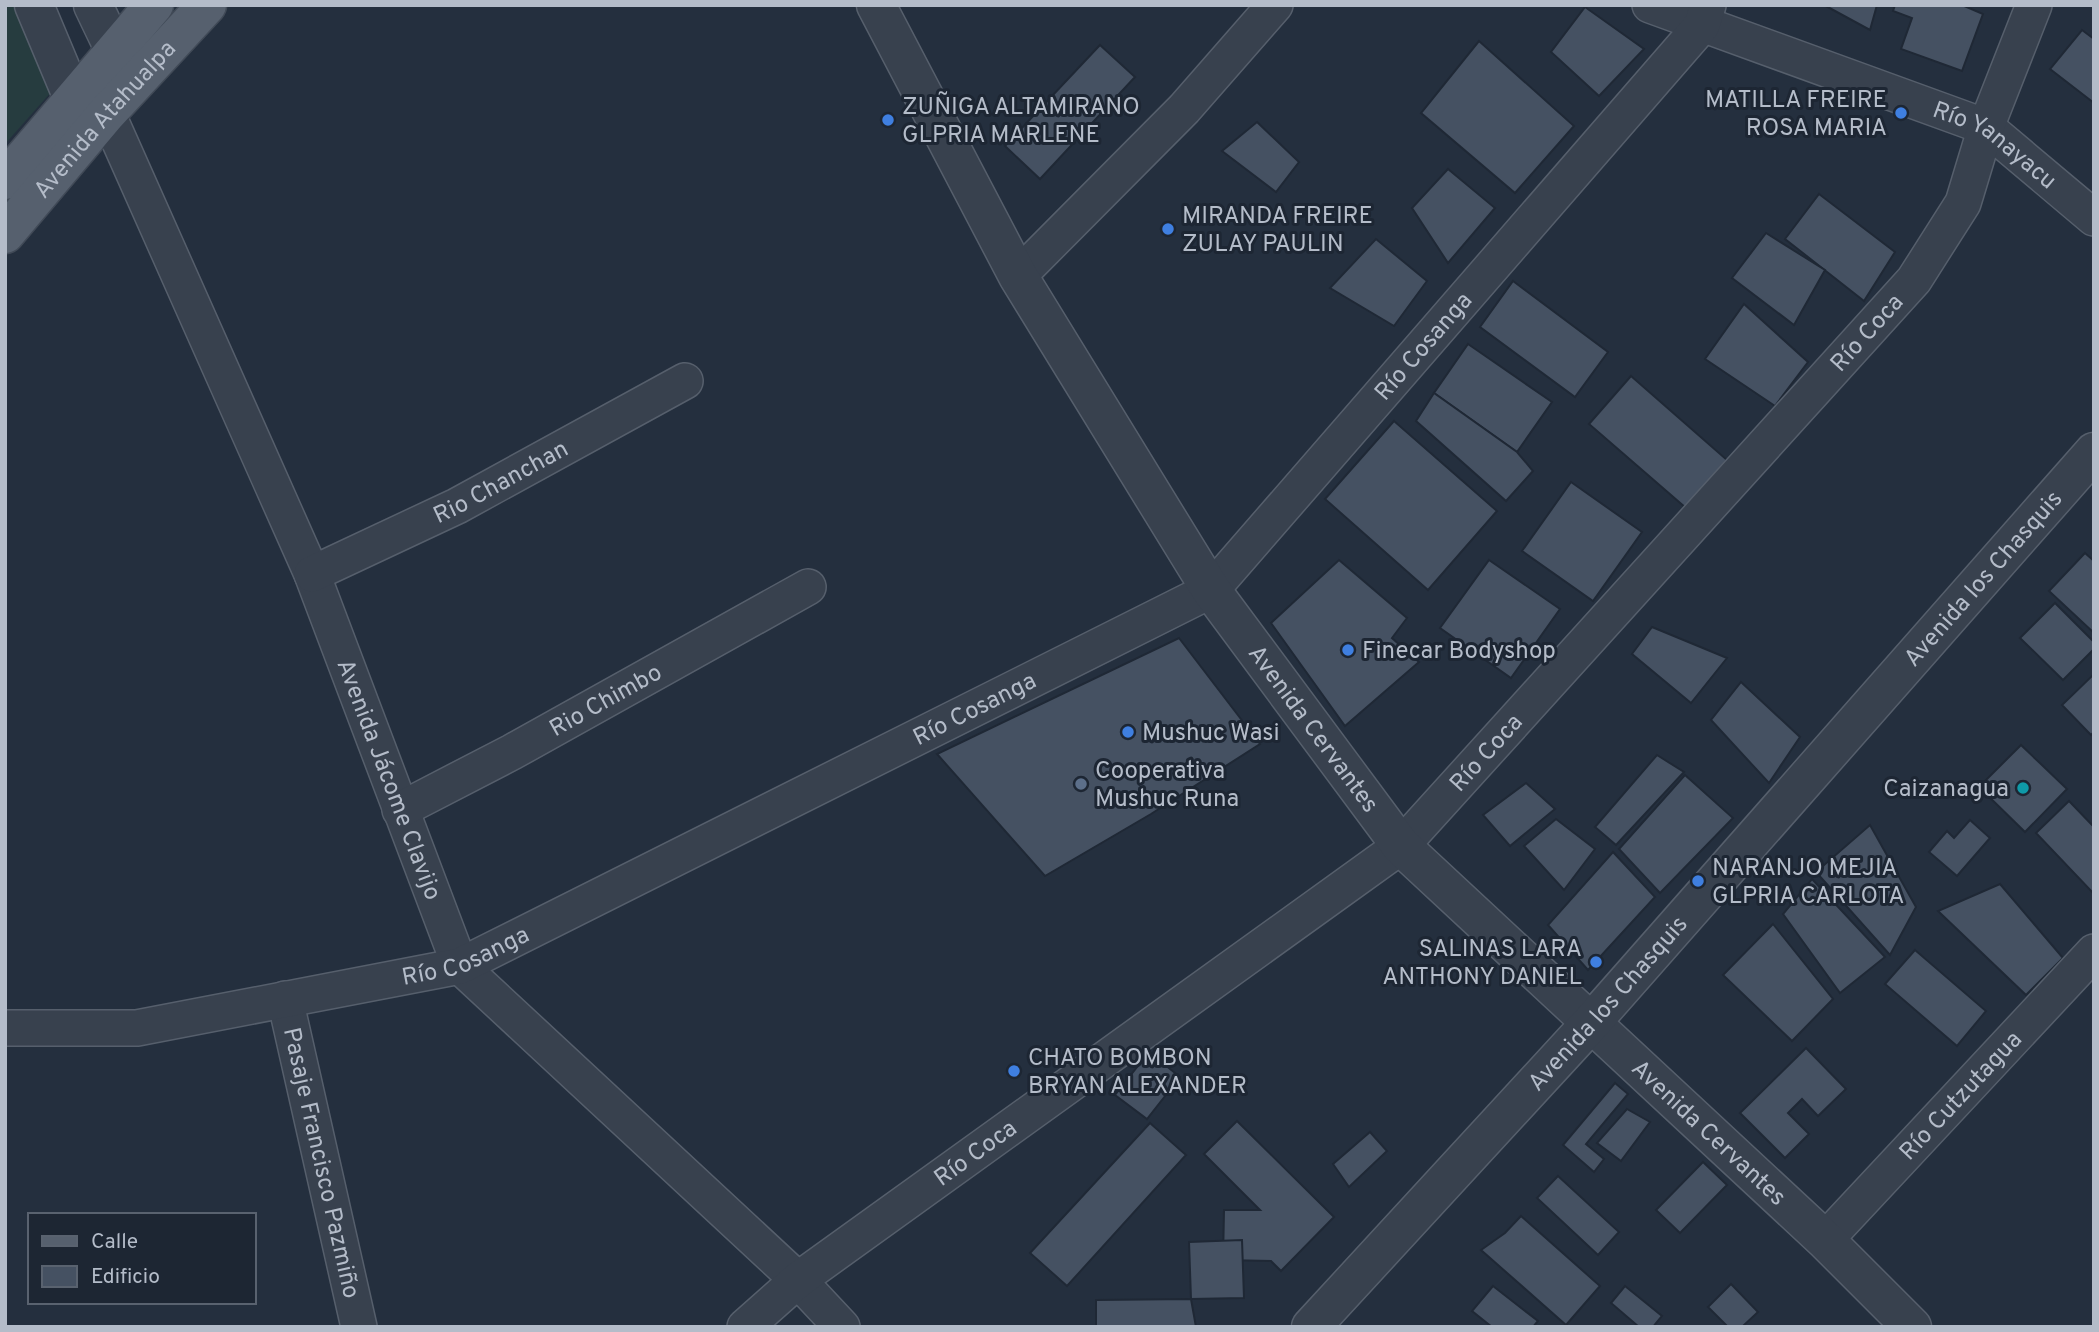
<svg xmlns="http://www.w3.org/2000/svg" width="2099" height="1332" font-family="Overpass,sans-serif">
	<style>
		.green { fill: #263c3f }
		.building { fill: #455162; stroke: #1f2835; stroke-width: 2 }
		.lines { fill: none; stroke-linecap: round; stroke-linejoin: round }
		.minor-casing { stroke: #565f6c; stroke-width: 38 }
		.tertiary-casing { stroke: #565f6c; stroke-width: 41 }
		.primary-casing { stroke: #414a57; stroke-width: 41 }
		.minor { stroke: #38414e; stroke-width: 35 }
		.tertiary { stroke: #38414e; stroke-width: 38 }
		.primary { stroke: #56606e; stroke-width: 38 }
		.shop-dot { fill: #3f7fe0; stroke: #1d2633; stroke-width: 2.5 }
		.service-dot { fill: #5c6f8a; stroke: #1d2633; stroke-width: 2.5 }
		.culture-dot { fill: #0f9aa8; stroke: #1d2633; stroke-width: 2.5 }
		.labels { text-anchor: middle; stroke-width: 6; stroke-linejoin: round; paint-order: stroke }
		.poi-label { font-size: 24px; fill: #b4bcc9; stroke: #1d2633; text-anchor: start }
		.street-label { font-size: 24px; fill: #b4bcc9; stroke: #1d2633 }
	</style>
	<rect width="100%" height="100%" fill="#242f3e"/>
	<polygon class="green" points="5,5 16,5 53,90 5,144"/>
	<g class="building">
		<polygon points="1824,5 1877,5 1870,30"/>
		<polygon points="1895,5 1962,5 1983,14 1962,71 1901,49 1912,18 1893,11"/>
		<polygon points="1585,7 1644,49 1599,96 1551,52"/>
		<polygon points="2082,30 2094,39 2094,103 2050,69"/>
		<polygon points="1479,41 1574,126 1515,193 1421,113"/>
		<polygon points="1100,45 1135,77 1040,179 1005,146"/>
		<polygon points="1257,122 1299,162 1276,192 1222,151"/>
		<polygon points="1448,169 1495,208 1448,263 1412,208"/>
		<polygon points="1819,194 1895,252 1864,301 1785,239"/>
		<polygon points="1766,233 1825,270 1794,325 1732,278"/>
		<polygon points="1376,239 1427,281 1394,326 1330,288"/>
		<polygon points="1513,281 1608,352 1575,397 1480,327"/>
		<polygon points="1744,304 1808,362 1775,406 1705,359"/>
		<polygon points="1468,344 1552,402 1517,452 1434,393"/>
		<polygon points="1631,376 1727,460 1686,508 1589,424"/>
		<polygon points="1434,393 1517,452 1533,471 1506,501 1416,421"/>
		<polygon points="1394,421 1497,511 1428,590 1325,499"/>
		<polygon points="1571,482 1642,532 1593,601 1522,551"/>
		<polygon points="2085,553 2094,561 2094,633 2049,591"/>
		<polygon points="1339,560 1407,618 1392,638 1419,662 1345,726 1271,623"/>
		<polygon points="1489,560 1560,609 1511,678 1440,628"/>
		<polygon points="2055,603 2094,642 2094,649 2063,680 2020,638"/>
		<polygon points="1652,627 1727,658 1691,703 1632,654"/>
		<polygon points="1179,638 1260,744 1151,814 1045,876 937,754"/>
		<polygon points="2094,674 2094,732 2091,735 2062,705"/>
		<polygon points="1741,682 1800,737 1769,783 1711,720"/>
		<polygon points="2021,745 2067,789 2025,832 1979,787"/>
		<polygon points="1657,755 1684,772 1616,845 1595,827"/>
		<polygon points="1685,775 1733,818 1660,893 1619,849"/>
		<polygon points="1526,783 1555,809 1510,846 1483,815"/>
		<polygon points="2069,801 2094,827 2094,894 2036,833"/>
		<polygon points="1556,819 1595,849 1564,890 1524,846"/>
		<polygon points="1970,820 1990,838 1957,876 1929,852 1947,831 1954,838"/>
		<polygon points="1870,825 1916,907 1890,955 1816,872"/>
		<polygon points="1613,852 1655,897 1588,970 1548,925"/>
		<polygon points="1812,879 1885,957 1840,993 1783,914"/>
		<polygon points="2000,884 2063,958 2026,995 1938,911"/>
		<polygon points="1773,924 1833,999 1792,1041 1723,975"/>
		<polygon points="1915,950 1986,1011 1957,1046 1885,984"/>
		<polygon points="1806,1048 1846,1089 1818,1116 1802,1099 1788,1113 1809,1134 1785,1158 1740,1113"/>
		<polygon points="1149,1052 1180,1077 1147,1119 1115,1095"/>
		<polygon points="1615,1083 1628,1094 1586,1144 1604,1159 1594,1172 1563,1145"/>
		<polygon points="1627,1109 1650,1122 1621,1161 1597,1143"/>
		<polygon points="1237,1121 1334,1217 1281,1271 1271,1261 1223,1260 1224,1210 1260,1210 1204,1154"/>
		<polygon points="1150,1123 1186,1155 1067,1286 1030,1253"/>
		<polygon points="1370,1132 1387,1151 1349,1187 1333,1164"/>
		<polygon points="1703,1162 1727,1185 1680,1233 1656,1210"/>
		<polygon points="1558,1176 1619,1232 1598,1255 1537,1198"/>
		<polygon points="1521,1216 1600,1286 1566,1325 1481,1250 1505,1233"/>
		<polygon points="1242,1240 1244,1298 1191,1299 1189,1242"/>
		<polygon points="1731,1284 1758,1312 1742,1327 1728,1327 1708,1307"/>
		<polygon points="1493,1286 1538,1321 1533,1327 1492,1327 1472,1311"/>
		<polygon points="1625,1286 1662,1316 1653,1327 1639,1327 1611,1303"/>
		<polygon points="1191,1299 1196,1327 1096,1327 1096,1300"/>
	</g>
	<g class="lines">
		<g class="minor-casing">
			<g id="minor">
				<path id="s1" d="M1650 5 1986 127 2094 218"/>
				<path id="s2" d="M107 113 312 574 460 966 798 1280 842 1327"/>
				<polyline points="1018,276 1184,109 1275,5"/>
				<path id="s3" d="M312 574 457 506 685 381"/>
				<path id="s4" d="M400 810 512 752 808 587"/>
				<path id="s5" d="M285 999 359 1327"/>
				<path id="s6" d="M5 1028H137L460 966 1211 590 1702 25 1708 5"/>
				<path id="s7" d="M1825 1240 2094 952"/>
				<path id="s8" d="M745 1327 798 1280 1401 846 1914 280 1963 203 1986 127 2034 5"/>
			</g>
		</g>
		<g class="tertiary-casing">
			<g id="tertiary">
				<polyline points="34,5 73,98"/>
				<polyline points="93,5 115,51"/>
				<path id="s9" d="M876 5 1018 276 1211 590 1401 846 1825 1240 1912 1327"/>
				<path id="s10" d="M1311 1327 1590 1024 2094 452"/>
			</g>
		</g>
		<g class="primary-casing">
			<g id="primary">
				<polyline points="5,180 154,5"/>
				<path id="s11" d="M5 234 107 113 207 5"/>
			</g>
		</g>
		<use href="#minor" class="minor"/>
		<use href="#tertiary" class="tertiary"/>
		<use href="#primary" class="primary"/>
	</g>
	<g class="shop-dot">
		<circle cx="1901" cy="113" r="7"/>
		<circle cx="888" cy="120" r="7"/>
		<circle cx="1168" cy="229" r="7"/>
		<circle cx="1348" cy="650" r="7"/>
		<circle cx="1128" cy="732" r="7"/>
		<circle cx="1698" cy="881" r="7"/>
		<circle cx="1596" cy="962" r="7"/>
		<circle cx="1014" cy="1071" r="7"/>
	</g>
	<circle class="service-dot" cx="1081" cy="784" r="7"/>
	<circle class="culture-dot" cx="2023" cy="788" r="7"/>
	<g class="labels">
		<g class="poi-label">
			<text x="1887" y="107" text-anchor="end">MATILLA FREIRE<tspan x="1887" dy="28">ROSA MARIA</tspan></text>
			<text x="902" y="114">ZUÑIGA ALTAMIRANO<tspan x="902" dy="28">GLPRIA MARLENE</tspan></text>
			<text x="1182" y="223">MIRANDA FREIRE<tspan x="1182" dy="28">ZULAY PAULIN</tspan></text>
			<text x="1362" y="658">Finecar Bodyshop</text>
			<text x="1142" y="740">Mushuc Wasi</text>
			<text x="1095" y="778">Cooperativa<tspan x="1095" dy="28">Mushuc Runa</tspan></text>
			<text x="2009" y="796" text-anchor="end">Caizanagua</text>
			<text x="1712" y="875">NARANJO MEJIA<tspan x="1712" dy="28">GLPRIA CARLOTA</tspan></text>
			<text x="1582" y="956" text-anchor="end">SALINAS LARA<tspan x="1582" dy="28">ANTHONY DANIEL</tspan></text>
			<text x="1028" y="1065">CHATO BOMBON<tspan x="1028" dy="28">BRYAN ALEXANDER</tspan></text>
		</g>
		<g class="street-label">
			<text dy="8" stroke="none"><textPath href="#s11" startOffset="152">Avenida Atahualpa</textPath></text>
			<text dy="8" stroke="none"><textPath href="#s1" startOffset="374">Río Yanayacu</textPath></text>
			<text dy="8" stroke="none"><textPath href="#s8" startOffset="1507">Río Coca</textPath></text>
			<text dy="8" stroke="none"><textPath href="#s6" startOffset="1624">Río Cosanga</textPath></text>
			<text dy="8" stroke="none"><textPath href="#s3" startOffset="210">Rio Chanchan</textPath></text>
			<text dy="8" stroke="none"><textPath href="#s10" startOffset="1006">Avenida los Chasquis</textPath></text>
			<text dy="8" stroke="none"><textPath href="#s4" startOffset="233">Rio Chimbo</textPath></text>
			<text dy="8" stroke="none"><textPath href="#s6" startOffset="1036">Río Cosanga</textPath></text>
			<text dy="8" stroke="none"><textPath href="#s9" startOffset="847">Avenida Cervantes</textPath></text>
			<text dy="8" stroke="none"><textPath href="#s8" startOffset="940">Río Coca</textPath></text>
			<text dy="8" stroke="none"><textPath href="#s2" startOffset="724">Avenida Jácome Clavijo</textPath></text>
			<text dy="8" stroke="none"><textPath href="#s6" startOffset="469">Río Cosanga</textPath></text>
			<text dy="8" stroke="none"><textPath href="#s10" startOffset="439">Avenida los Chasquis</textPath></text>
			<text dy="8" stroke="none"><textPath href="#s7" startOffset="198">Río Cutzutagua</textPath></text>
			<text dy="8" stroke="none"><textPath href="#s9" startOffset="1414">Avenida Cervantes</textPath></text>
			<text dy="8" stroke="none"><textPath href="#s8" startOffset="289">Río Coca</textPath></text>
			<text dy="8" stroke="none"><textPath href="#s5" startOffset="168">Pasaje Francisco Pazmiño</textPath></text>
		</g>
	</g>
	<rect width="2099" height="1332" fill="none" stroke="#b4bcc9" stroke-width="14"/>
	<rect x="28" y="1213" width="228" height="91" fill="#1d2633" stroke="#59626f" stroke-width="2"/>
	<rect x="42" y="1236" width="35" height="10" fill="#56606e" stroke="#59626f" stroke-width="2"/>
	<text x="91" y="1248" font-size="21" fill="#b4bcc9">Calle</text>
	<rect x="42" y="1266" width="35" height="21" fill="#455162" stroke="#59626f" stroke-width="2"/>
	<text x="91" y="1283" font-size="21" fill="#b4bcc9">Edificio</text>
</svg>
